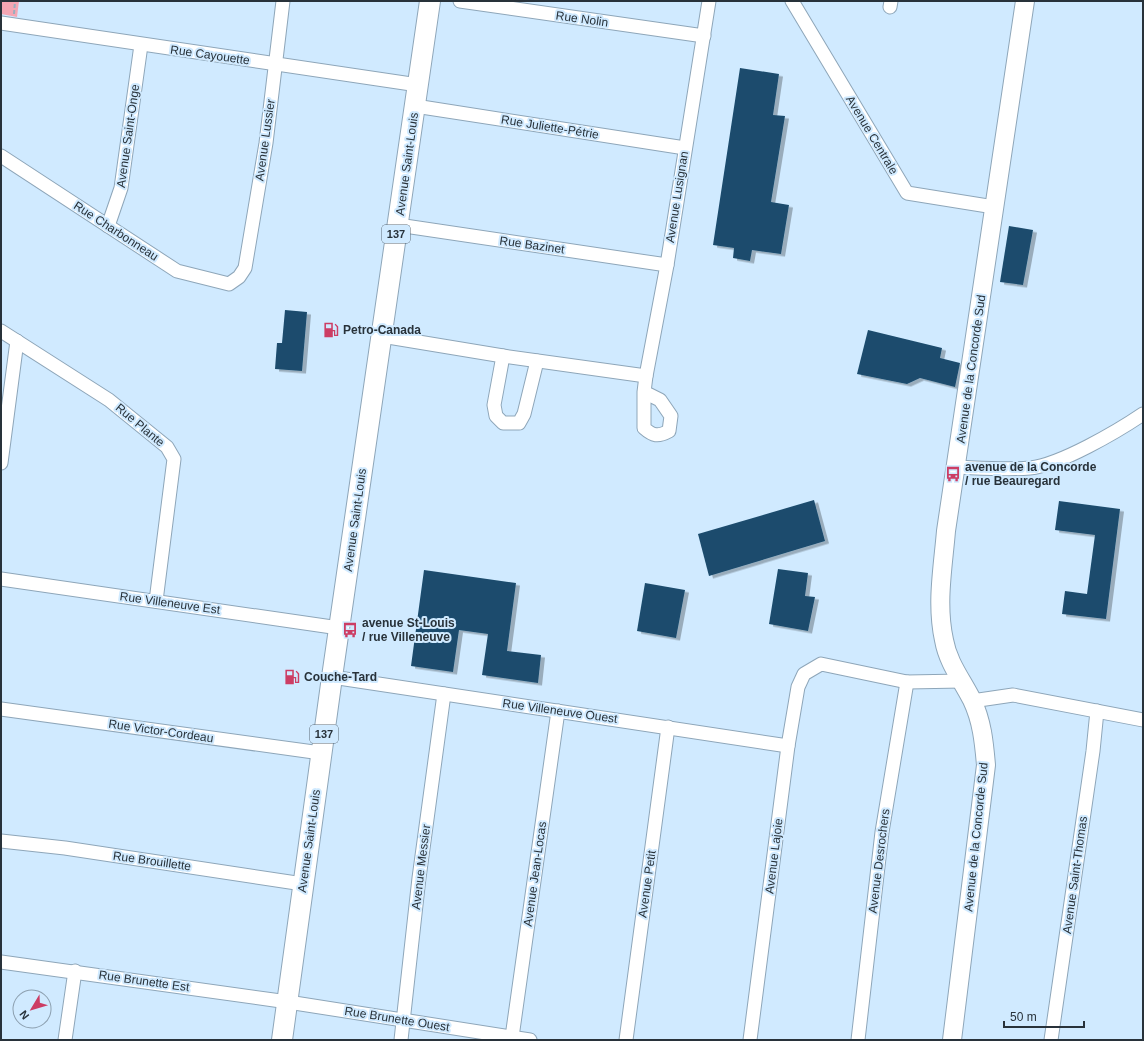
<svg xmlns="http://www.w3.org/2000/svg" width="1144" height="1041" font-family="Helvetica,sans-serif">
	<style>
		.green { fill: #f4a6b3 }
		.building { fill: #1b4c6d; filter: url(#shadow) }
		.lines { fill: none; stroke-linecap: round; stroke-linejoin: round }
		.street-casing { stroke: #8ea6b9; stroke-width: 15 }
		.secondary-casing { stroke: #8ea6b9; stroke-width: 20 }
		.primary-casing { stroke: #8ea6b9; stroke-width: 22 }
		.path { stroke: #99aebe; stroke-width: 2; stroke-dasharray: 4 2; stroke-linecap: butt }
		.street { stroke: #fff; stroke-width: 13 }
		.secondary { stroke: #fff; stroke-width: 18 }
		.primary { stroke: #fff; stroke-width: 20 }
		.labels { text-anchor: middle; stroke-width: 4; stroke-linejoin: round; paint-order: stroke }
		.shield { fill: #d0eaff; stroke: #5a6975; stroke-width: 1 }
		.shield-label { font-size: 11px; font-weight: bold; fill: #28323a }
		.street-label { font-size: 12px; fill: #28323a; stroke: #d0eaff }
		.poi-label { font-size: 12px; font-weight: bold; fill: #28323a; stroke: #d0eaff; text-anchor: start }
	</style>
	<defs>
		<filter id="shadow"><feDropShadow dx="4" dy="2.5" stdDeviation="0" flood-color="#0004"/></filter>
	</defs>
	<rect width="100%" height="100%" fill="#d0eaff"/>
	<polygon class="green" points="1,1 19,1 17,17 1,14"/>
	<g class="building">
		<polygon points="740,68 779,74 773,115 785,116 771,202 789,205 781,254 752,250 750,261 733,258 734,248 713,245"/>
		<polygon points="1009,226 1033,230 1023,285 1000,282"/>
		<polygon points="285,310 307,312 302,371 275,369 277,343 282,343"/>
		<polygon points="868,330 942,348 940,358 960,363 955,387 920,378 907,384 857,374"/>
		<polygon points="814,500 825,541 709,576 698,534"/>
		<polygon points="1059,501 1120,509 1106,619 1062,614 1065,591 1087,594 1095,535 1055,530"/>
		<polygon points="778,569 808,573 805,596 815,597 808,631 769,624"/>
		<polygon points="424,570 516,583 507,651 541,655 538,683 482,675 488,634 459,630 453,672 411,666"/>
		<polygon points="645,583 685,590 676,638 637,631"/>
	</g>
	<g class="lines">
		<g class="street-casing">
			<g id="street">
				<polyline points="460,1 704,36"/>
				<polyline points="792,1 907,193 994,207"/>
				<polyline points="890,7 891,1"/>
				<polyline points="1,23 418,85"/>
				<polyline points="415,106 685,148"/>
				<polyline points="1,156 177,271 229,284 239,277 245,268 266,143 283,1"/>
				<polyline points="398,225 667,265"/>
				<polyline points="108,226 121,188 141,45"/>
				<polyline points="1,331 109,400 167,447 174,459 156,601"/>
				<polyline points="382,336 503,356 646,376"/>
				<polyline points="503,356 494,405 496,416 503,423 519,423 524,414 537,361"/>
				<path d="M644 392 660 400 671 416 669 431C658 437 653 436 644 428V392L646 376 667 265 709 1"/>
				<polyline points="1,463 17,341"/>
				<path d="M957 467C981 468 1007 470 1030 468 1060 465 1118 431 1143 414"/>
				<polyline points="1,579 339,628"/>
				<polyline points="332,677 788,746"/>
				<polyline points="972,701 1013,695 1143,720"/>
				<polyline points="1,709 321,753"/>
				<polyline points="1,841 65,848 303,884"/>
				<polyline points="1,962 288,1002 530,1040"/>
				<polyline points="512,1037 558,711"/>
				<polyline points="65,1040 75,971"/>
				<polyline points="401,1040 419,878 444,694"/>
				<polyline points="626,1040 668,727"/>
				<polyline points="750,1040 788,746 798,687 804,674 821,664 907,682 962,681"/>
				<polyline points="858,1040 882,832 907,682"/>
				<polyline points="1051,1040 1093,751 1097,711"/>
			</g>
		</g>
		<g class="secondary-casing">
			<path id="secondary" d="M952 1040 986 765C984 742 982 721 972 700 962 680 948 663 944 640 936 604 943 567 946 531L1025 1"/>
		</g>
		<g class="primary-casing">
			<polyline id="primary" points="282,1040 332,677 430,1"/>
		</g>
		<polyline class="path" points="14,14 15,1"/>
		<use href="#street" class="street"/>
		<use href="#secondary" class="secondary"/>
		<use href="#primary" class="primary"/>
	</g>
	<defs>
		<g id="fuel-bare" transform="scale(1.2)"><path d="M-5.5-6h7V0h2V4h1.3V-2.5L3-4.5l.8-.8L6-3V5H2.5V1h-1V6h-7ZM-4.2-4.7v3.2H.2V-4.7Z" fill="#cc3d64" stroke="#d0eaff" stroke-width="2.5" paint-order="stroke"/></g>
		<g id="bus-bare" transform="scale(1.2)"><path d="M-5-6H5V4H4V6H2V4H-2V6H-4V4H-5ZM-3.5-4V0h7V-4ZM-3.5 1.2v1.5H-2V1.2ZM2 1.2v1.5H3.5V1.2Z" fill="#cc3d64" stroke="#d0eaff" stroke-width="2.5" paint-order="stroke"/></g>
	</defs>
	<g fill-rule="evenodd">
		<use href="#fuel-bare" x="331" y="330"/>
		<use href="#bus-bare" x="953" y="474"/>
		<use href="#bus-bare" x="350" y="630"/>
		<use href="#fuel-bare" x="292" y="677"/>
	</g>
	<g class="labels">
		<g class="shield">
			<rect x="382" y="225" width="28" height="18" rx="3"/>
			<rect x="310" y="725" width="28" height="18" rx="3"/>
		</g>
		<g class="shield-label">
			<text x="396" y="238">137</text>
			<text x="324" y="738">137</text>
		</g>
		<g class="street-label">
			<text transform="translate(582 19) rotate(8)" y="4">Rue Nolin</text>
			<text transform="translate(210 55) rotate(8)" y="4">Rue Cayouette</text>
			<text transform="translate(550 127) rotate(9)" y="4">Rue Juliette-Pétrie</text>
			<text transform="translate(872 135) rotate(59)" y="4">Avenue Centrale</text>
			<text transform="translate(128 136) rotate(-82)" y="4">Avenue Saint-Onge</text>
			<text transform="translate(265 140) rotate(-82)" y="4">Avenue Lussier</text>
			<text transform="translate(407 164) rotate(-82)" y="4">Avenue Saint-Louis</text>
			<text transform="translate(677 197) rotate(-81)" y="4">Avenue Lusignan</text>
			<text transform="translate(116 231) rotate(33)" y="4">Rue Charbonneau</text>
			<text transform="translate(532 245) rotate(8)" y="4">Rue Bazinet</text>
			<text transform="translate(971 369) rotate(-82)" y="4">Avenue de la Concorde Sud</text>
			<text transform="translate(140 425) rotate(40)" y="4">Rue Plante</text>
			<text transform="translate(355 520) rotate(-82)" y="4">Avenue Saint-Louis</text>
			<text transform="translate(170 603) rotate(8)" y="4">Rue Villeneuve Est</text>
			<text transform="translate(560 711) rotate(8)" y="4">Rue Villeneuve Ouest</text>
			<text transform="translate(161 731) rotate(8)" y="4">Rue Victor-Cordeau</text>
			<text transform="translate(976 837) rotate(-84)" y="4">Avenue de la Concorde Sud</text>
			<text transform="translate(309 841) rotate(-82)" y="4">Avenue Saint-Louis</text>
			<text transform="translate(774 856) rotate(-83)" y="4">Avenue Lajoie</text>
			<text transform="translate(152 861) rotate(8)" y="4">Rue Brouillette</text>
			<text transform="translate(879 861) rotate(-83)" y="4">Avenue Desrochers</text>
			<text transform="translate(421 867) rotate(-83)" y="4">Avenue Messier</text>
			<text transform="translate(535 874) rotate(-82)" y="4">Avenue Jean-Locas</text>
			<text transform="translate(1075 875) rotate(-82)" y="4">Avenue Saint-Thomas</text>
			<text transform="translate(647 884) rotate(-82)" y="4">Avenue Petit</text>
			<text transform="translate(144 981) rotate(8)" y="4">Rue Brunette Est</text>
			<text transform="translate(397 1019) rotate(9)" y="4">Rue Brunette Ouest</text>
		</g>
		<g class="poi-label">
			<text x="343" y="334">Petro-Canada</text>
			<text x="965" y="471">avenue de la Concorde<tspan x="965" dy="14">/ rue Beauregard</tspan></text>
			<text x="362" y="627">avenue St-Louis<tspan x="362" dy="14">/ rue Villeneuve</tspan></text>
			<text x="304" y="681">Couche-Tard</text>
		</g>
	</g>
	<rect width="1144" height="1041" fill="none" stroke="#28323a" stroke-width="4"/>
	<g transform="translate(32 1009) rotate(232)"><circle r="19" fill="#d0eaff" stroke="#8da0b0"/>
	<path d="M0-3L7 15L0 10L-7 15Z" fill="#cc3d64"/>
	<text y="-6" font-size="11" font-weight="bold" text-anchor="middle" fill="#28323a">N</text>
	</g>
	<path d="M1004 1021v6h80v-6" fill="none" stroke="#28323a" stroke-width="2"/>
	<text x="1010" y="1021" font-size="12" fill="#28323a" stroke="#d0eaff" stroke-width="3" paint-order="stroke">50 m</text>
</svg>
